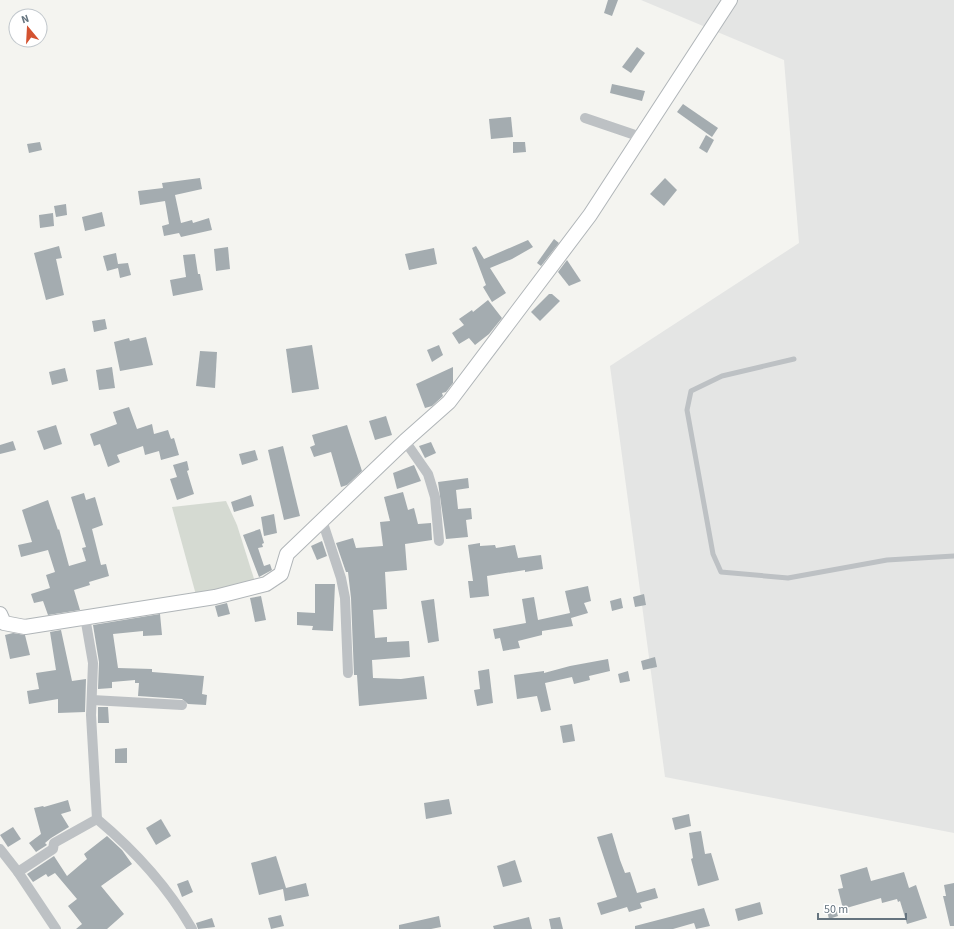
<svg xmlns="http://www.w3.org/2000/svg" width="954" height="929" font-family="'Source Sans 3',sans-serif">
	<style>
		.built { fill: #e4e5e4 }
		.green { fill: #d5dad2 }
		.building { fill: #a4acb0 }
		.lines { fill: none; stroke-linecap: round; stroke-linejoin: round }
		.secondary-casing { stroke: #b0b5b8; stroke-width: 16 }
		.lane { stroke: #bdc1c4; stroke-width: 5 }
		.street { stroke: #bdc1c4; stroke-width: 10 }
		.secondary { stroke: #fff; stroke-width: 14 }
	</style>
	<rect width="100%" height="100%" fill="#f4f4f0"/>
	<polygon class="built" points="641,0 954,0 954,833 665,777 610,366 799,243 784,60"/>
	<polygon class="green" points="226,501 237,525 255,582 196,595 172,507"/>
	<g class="building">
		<polygon points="608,0 618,0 612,16 604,13"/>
		<polygon points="637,47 645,53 631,73 622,67"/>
		<polygon points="612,84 645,91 642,101 610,93"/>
		<polygon points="683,104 718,128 712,137 677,112"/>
		<polygon points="511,117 513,137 491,139 489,119"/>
		<polygon points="706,135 714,140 707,153 699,148"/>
		<polygon points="40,142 42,150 29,153 27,144"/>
		<polygon points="513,142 525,142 526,152 513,153"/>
		<polygon points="200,178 202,189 175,195 181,223 192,220 193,223 209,218 212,230 181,237 179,233 164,236 162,226 169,224 165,201 140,205 138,191 163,188 162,183"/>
		<polygon points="665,178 677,190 664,206 650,194"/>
		<polygon points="66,204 67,215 56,217 54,206"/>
		<polygon points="102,212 105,226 85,231 82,217"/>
		<polygon points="53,213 54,226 40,228 39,215"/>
		<polygon points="554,239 559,243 541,266 537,263"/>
		<polygon points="528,240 533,247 512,259 490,268 506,293 492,302 483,287 486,285 472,248 476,246 484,259"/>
		<polygon points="59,246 62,258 56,259 64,295 46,300 34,253"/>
		<polygon points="228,247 230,269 216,271 214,249"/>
		<polygon points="434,248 437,264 409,270 405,254"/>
		<polygon points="116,253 118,264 128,263 131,275 120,278 118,268 107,271 103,256"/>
		<polygon points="195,254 198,274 200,274 203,290 173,296 170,280 186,277 183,255"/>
		<polygon points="567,260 581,281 569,286 558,272"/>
		<polygon points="549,294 552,294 560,301 540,321 531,312"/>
		<polygon points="488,300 502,318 489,334 475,345 469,338 459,344 452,333 464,325 459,319 472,310 473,312"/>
		<polygon points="105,319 107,329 94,332 92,321"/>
		<polygon points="146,337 153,365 120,371 114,342 129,338 130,341"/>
		<polygon points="312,345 319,389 292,393 286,349"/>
		<polygon points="439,345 443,355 432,362 427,350"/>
		<polygon points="200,351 217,352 215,388 196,386"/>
		<polygon points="112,367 115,388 99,390 96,370"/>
		<polygon points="453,367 453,383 446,392 442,393 443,396 432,406 425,408 416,384"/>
		<polygon points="65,368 68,381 52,385 49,372"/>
		<polygon points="129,407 137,429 152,424 154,434 168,430 171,439 174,438 179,455 161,460 159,451 145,455 143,446 117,455 120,462 108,467 100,444 94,446 90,434 117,424 113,412"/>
		<polygon points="386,416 392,435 375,440 369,421"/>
		<polygon points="56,425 62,444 44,450 37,431"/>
		<polygon points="347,425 362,471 347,485 341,487 331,452 314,457 310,447 315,445 312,435"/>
		<polygon points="13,441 16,450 0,454 0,445"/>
		<polygon points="431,442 436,453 425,458 419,446"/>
		<polygon points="283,446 300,516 284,520 268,450"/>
		<polygon points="255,450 258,460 242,465 239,454"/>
		<polygon points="187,461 189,470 187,471 194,494 177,500 170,479 177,477 173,465"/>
		<polygon points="414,465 421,481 397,489 393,473"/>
		<polygon points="468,478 469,488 456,490 458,509 471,508 472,519 466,520 468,537 446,539 438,482"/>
		<polygon points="403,492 408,510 414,508 418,524 431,523 432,540 405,544 407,570 385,572 387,609 373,610 375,638 387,637 387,642 409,641 410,657 372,660 373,678 401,679 424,676 427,699 359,706 357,675 354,675 351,598 348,572 346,572 336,543 353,538 356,548 383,546 380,522 390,521 384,497"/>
		<polygon points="84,493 86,500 95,497 103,525 92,529 101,565 106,564 109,576 89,582 90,585 74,590 80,610 48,615 43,601 34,603 31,594 50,588 46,575 55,572 48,550 21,557 18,545 32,542 22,510 48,500 58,530 59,529 69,566 86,561 82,548 86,547 71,497"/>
		<polygon points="251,495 254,506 234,512 231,502"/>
		<polygon points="274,514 277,533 264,536 261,517"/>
		<polygon points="260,529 264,543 262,544 263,547 258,548 264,566 270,564 272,570 259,577 243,535"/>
		<polygon points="322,541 327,556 317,560 311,546"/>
		<polygon points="480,543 480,546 495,545 496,548 515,545 518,558 541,555 543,569 525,572 525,570 487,576 489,596 470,598 468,581 473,581 468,545"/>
		<polygon points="315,584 335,584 333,631 312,630 313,626 297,625 297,612 315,613"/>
		<polygon points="588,586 591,601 584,603 588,613 571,618 570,614 573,626 542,631 542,635 518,641 520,648 503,651 500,638 495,639 493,629 526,623 522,599 534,597 538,620 570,613 565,591"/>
		<polygon points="644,594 646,605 635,607 633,597"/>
		<polygon points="261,596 266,620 255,622 250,598"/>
		<polygon points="621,598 623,608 612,611 610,601"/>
		<polygon points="434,599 439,641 428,643 421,601"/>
		<polygon points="227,603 230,614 218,617 215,606"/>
		<polygon points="160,614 162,635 143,636 143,631 113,634 118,668 152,669 152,672 204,676 202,694 207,695 206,705 188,704 182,699 138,696 139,683 135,683 135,680 112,682 112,688 98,689 99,662 93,625"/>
		<polygon points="61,630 72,681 86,679 85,712 58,713 58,699 29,704 27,691 39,689 36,673 56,670 50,632"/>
		<polygon points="13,633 25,635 30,655 10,659 5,635"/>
		<polygon points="655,657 657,667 643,670 641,661"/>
		<polygon points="608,659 610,671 589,676 590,680 574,684 572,677 545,683 551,710 541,712 537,696 517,699 514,675 544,671 544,673 570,666"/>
		<polygon points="489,669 493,703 477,706 474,690 480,689 478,671"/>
		<polygon points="628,671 630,681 620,683 618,674"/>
		<polygon points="98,707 108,707 109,723 98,723"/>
		<polygon points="572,724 575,741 563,743 560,726"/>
		<polygon points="127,748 127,763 115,763 115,749"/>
		<polygon points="449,799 452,814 426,819 424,803"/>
		<polygon points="68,800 71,811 61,814 69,827 51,838 45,843 47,845 36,852 29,843 41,834 34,808 43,806 44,807"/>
		<polygon points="689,814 691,826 675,830 672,818"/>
		<polygon points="161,819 171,836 156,845 146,828"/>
		<polygon points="13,827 21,839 8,847 0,835"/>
		<polygon points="701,831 705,854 711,853 719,880 698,886 691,859 693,858 689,833"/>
		<polygon points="612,833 620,860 625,873 630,872 637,893 655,888 658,898 640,903 642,908 629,912 627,907 601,915 597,903 617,897 597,837"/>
		<polygon points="107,836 122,850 132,864 101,886 124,914 107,929 76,929 82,924 68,906 77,899 55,873 48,877 46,874 33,882 27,874 54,856 67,876 87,859 84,854"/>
		<polygon points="276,856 286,888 306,883 309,896 285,901 283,889 259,895 251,863"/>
		<polygon points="515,860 522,882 503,887 497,866"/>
		<polygon points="867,867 871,881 904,872 909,888 916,885 927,918 907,924 900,901 898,902 897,899 882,903 881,898 843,909 838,889 843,888 840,875"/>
		<polygon points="188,880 193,892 182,897 177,884"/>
		<polygon points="954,883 954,926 950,926 943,896 946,896 944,885"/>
		<polygon points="760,902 763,914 738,921 735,909"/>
		<polygon points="835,905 838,916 829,919 826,907"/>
		<polygon points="704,908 710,926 696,929 694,923 673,929 635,929 635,926"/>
		<polygon points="281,915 284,926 271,929 268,918"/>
		<polygon points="439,916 441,927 431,929 399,929 399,925"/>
		<polygon points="529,917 532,929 494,929 493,926"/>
		<polygon points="560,917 563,929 551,929 549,919"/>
		<polygon points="212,918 215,927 198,929 196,923"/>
	</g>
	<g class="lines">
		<g class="secondary-casing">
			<polyline id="secondary" points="0,614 4,623 25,627 215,597 266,584 281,574 287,554 405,441 449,402 590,215 730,0"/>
		</g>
		<polyline class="lane" points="794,359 722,376 691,391 687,410 713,554 721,572 788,578 887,560 954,556"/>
		<g class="street">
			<polyline points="585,118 641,137"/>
			<polyline points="405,441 428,474 435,497 439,541"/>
			<polyline points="322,520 341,578 345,598 348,673"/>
			<polyline points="92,700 182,705"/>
			<path d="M97 819C134 850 168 887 192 929"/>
			<polyline points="0,849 18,872 56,929"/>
			<polyline points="18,872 53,849 54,843 97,819 91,715 93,663 85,617"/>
		</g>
		<use href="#secondary" class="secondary"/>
	</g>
	<g transform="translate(28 28) rotate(342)"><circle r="19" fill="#ffffff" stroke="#c1c7cc"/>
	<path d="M0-3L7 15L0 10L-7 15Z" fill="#d45230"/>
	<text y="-6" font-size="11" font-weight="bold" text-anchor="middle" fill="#65747f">N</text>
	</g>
	<path d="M818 913v6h88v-6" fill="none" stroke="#65747f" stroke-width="2"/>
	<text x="824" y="913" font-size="12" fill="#65747f" stroke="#ffffff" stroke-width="3" paint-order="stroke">50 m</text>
</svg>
